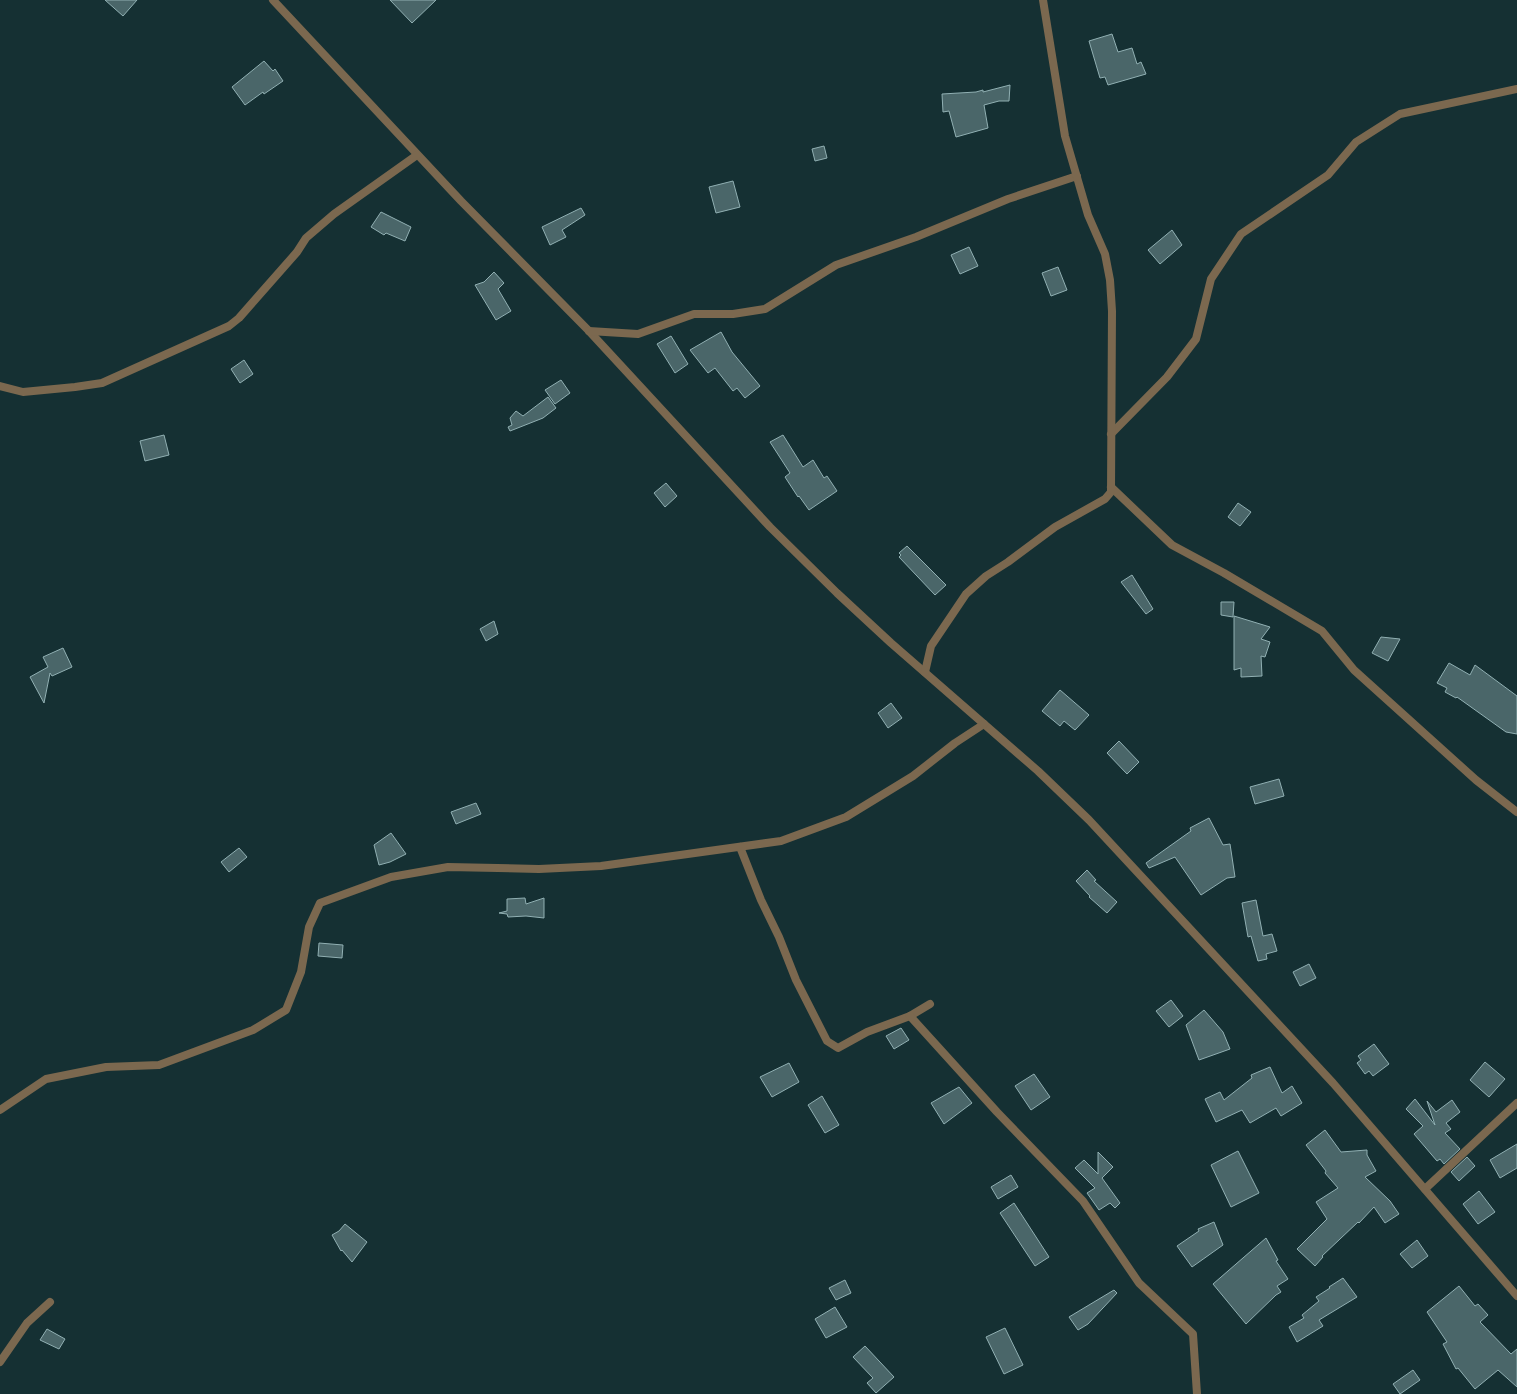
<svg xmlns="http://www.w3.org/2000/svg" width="1517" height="1394" font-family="Montserrat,sans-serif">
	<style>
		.building { fill: #4a6669; stroke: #91b0b3 }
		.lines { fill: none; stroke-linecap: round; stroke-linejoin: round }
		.minor { stroke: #7b684f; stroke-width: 8 }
	</style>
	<rect width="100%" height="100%" fill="#153033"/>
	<g class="building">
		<polygon points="105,0 137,0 123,16"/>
		<polygon points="390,0 436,0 412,23"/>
		<polygon points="1112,34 1118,52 1132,48 1137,64 1141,62 1146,74 1108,85 1105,77 1100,78 1089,41"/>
		<polygon points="264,61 273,71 275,69 283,81 264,94 263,92 245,105 232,87"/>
		<polygon points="1010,85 1009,101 999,101 984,105 988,128 956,137 949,111 943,112 942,94 976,92 983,90 983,92"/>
		<polygon points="824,146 827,158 815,161 812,149"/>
		<polygon points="733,181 740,207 716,213 709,187"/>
		<polygon points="581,208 585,215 562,230 566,237 550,245 542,227"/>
		<polygon points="381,212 411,227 405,241 386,233 384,235 371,227"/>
		<polygon points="1172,230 1182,245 1160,264 1148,250"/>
		<polygon points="969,247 978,266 960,274 951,255"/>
		<polygon points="1058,267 1067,290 1051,296 1042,273"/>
		<polygon points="494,272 504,283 498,289 511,311 496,320 475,285 484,282"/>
		<polygon points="721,332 732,352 760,386 745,398 737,388 733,391 715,368 708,373 690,350"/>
		<polygon points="671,336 688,364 675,373 657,344"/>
		<polygon points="244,360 253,374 240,383 231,369"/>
		<polygon points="561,380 570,393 555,404 545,390"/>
		<polygon points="548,397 556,408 543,418 510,431 508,427 512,425 510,418 516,411 523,416"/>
		<polygon points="164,435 169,455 145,461 140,441"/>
		<polygon points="783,435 803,467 813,460 824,478 827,476 837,491 809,510 799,496 798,497 785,477 790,473 770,442"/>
		<polygon points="666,483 677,496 665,507 654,493"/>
		<polygon points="1238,503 1251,512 1240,526 1228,517"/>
		<polygon points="907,546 946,585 935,595 899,557 901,555 899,553"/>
		<polygon points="1132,575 1153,609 1146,614 1121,582"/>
		<polygon points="1221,602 1234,602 1233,617 1221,615"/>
		<polygon points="1234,616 1270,627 1261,639 1270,642 1265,657 1261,656 1262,676 1241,677 1241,668 1234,670"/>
		<polygon points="494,621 498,634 486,641 480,629"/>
		<polygon points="1381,637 1400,639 1388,661 1372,653"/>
		<polygon points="63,648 72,667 52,676 50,673 44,703 30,677 48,667 43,657"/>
		<polygon points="1449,663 1470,675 1475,665 1517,696 1517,734 1506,732 1457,697 1456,698 1445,692 1447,688 1437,683"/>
		<polygon points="1060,690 1089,715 1075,730 1064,721 1060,726 1042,711"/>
		<polygon points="891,703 902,718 888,728 878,713"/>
		<polygon points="1119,741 1139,762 1127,774 1107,753"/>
		<polygon points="1279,779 1284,796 1255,804 1250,787"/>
		<polygon points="476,803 481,814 456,824 451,812"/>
		<polygon points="1209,818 1223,845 1230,844 1235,877 1227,878 1201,895 1175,857 1149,868 1146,863 1191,831 1190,828"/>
		<polygon points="391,833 406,854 390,862 379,865 374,845"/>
		<polygon points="239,848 247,857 229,872 221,862"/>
		<polygon points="1087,870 1096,880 1094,881 1117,902 1107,913 1089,897 1090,896 1076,881"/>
		<polygon points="525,898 526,904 544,898 544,918 526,916 508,917 507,914 499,913 507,911 507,899"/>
		<polygon points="1256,900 1263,936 1272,934 1277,951 1266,954 1267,959 1258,961 1251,936 1248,937 1242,903"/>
		<polygon points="319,943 343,945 342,958 318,956"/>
		<polygon points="1309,964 1316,978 1300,986 1293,972"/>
		<polygon points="1171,1000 1183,1016 1169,1027 1156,1011"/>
		<polygon points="1204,1010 1223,1032 1230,1049 1199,1060 1186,1025"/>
		<polygon points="901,1028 909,1040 894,1049 886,1036"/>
		<polygon points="1374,1044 1389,1064 1373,1076 1369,1071 1365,1074 1357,1063 1361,1060 1358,1056"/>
		<polygon points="1485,1062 1505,1079 1489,1097 1470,1080"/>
		<polygon points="789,1063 799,1082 772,1097 760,1077"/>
		<polygon points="1270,1067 1282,1093 1292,1086 1302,1103 1281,1116 1276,1108 1250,1123 1242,1110 1216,1122 1205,1099 1220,1092 1224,1100 1252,1078 1251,1075"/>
		<polygon points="1034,1074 1050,1097 1031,1110 1015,1086"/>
		<polygon points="959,1087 972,1103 944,1124 931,1103"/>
		<polygon points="822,1096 839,1125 825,1133 808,1105"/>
		<polygon points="1415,1099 1435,1125 1427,1101 1436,1112 1452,1100 1460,1112 1446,1123 1451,1129 1445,1133 1460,1149 1444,1164 1440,1159 1437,1161 1414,1134 1423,1126 1406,1109"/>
		<polygon points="1325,1130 1341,1152 1367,1150 1367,1155 1376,1171 1365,1177 1390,1201 1399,1214 1385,1223 1374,1207 1359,1223 1358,1222 1322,1256 1323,1257 1315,1266 1297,1249 1327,1219 1316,1202 1338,1188 1325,1173 1326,1171 1306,1145"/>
		<polygon points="1517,1144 1517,1168 1500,1178 1490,1160"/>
		<polygon points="1238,1151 1259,1193 1231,1207 1211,1165"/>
		<polygon points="1098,1152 1113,1167 1102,1178 1120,1203 1115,1208 1110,1203 1099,1210 1087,1193 1095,1188 1075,1168 1084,1160 1098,1174"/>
		<polygon points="1467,1157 1475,1166 1459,1181 1451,1172"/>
		<polygon points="1011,1175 1018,1187 998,1199 991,1187"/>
		<polygon points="1479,1191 1495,1212 1478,1224 1463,1204"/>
		<polygon points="1014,1203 1049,1257 1035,1266 1000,1213"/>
		<polygon points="1214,1222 1223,1245 1192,1267 1177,1246 1199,1231 1198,1229"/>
		<polygon points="345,1224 367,1242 352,1262 342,1250 341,1251 332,1235 339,1231"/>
		<polygon points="1266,1238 1278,1260 1276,1261 1288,1279 1277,1286 1281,1292 1276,1295 1246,1324 1213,1284"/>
		<polygon points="1417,1240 1428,1256 1412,1268 1400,1254"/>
		<polygon points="1343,1278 1357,1297 1319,1320 1323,1326 1297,1342 1289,1327 1304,1318 1302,1315 1319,1301 1316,1297 1330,1288 1329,1287"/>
		<polygon points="845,1280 851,1293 836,1300 829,1288"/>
		<polygon points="1459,1286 1475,1306 1478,1304 1488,1315 1480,1322 1511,1354 1517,1349 1517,1387 1498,1370 1475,1389 1458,1368 1456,1369 1443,1344 1447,1342 1427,1312"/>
		<polygon points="1114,1290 1117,1293 1088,1324 1078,1330 1069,1317"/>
		<polygon points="835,1307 847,1327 826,1338 815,1319"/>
		<polygon points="1005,1328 1023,1365 1004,1374 986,1337"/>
		<polygon points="47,1329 65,1339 59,1349 40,1340"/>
		<polygon points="865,1346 894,1377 876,1393 867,1383 873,1378 853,1357"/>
		<polygon points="1413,1370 1420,1380 1400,1394 1393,1384"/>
	</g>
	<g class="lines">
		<g class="minor">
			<polyline points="273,0 461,201 589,331 770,527 837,593 891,643 1038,771 1089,820 1333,1083 1517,1296"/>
			<polyline points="589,331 638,334 694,314 733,314 765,309 836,265 916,237 1008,199 1077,176"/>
			<polyline points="0,386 23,392 75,387 102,383 229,326 239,318 297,252 306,238 334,214 417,155"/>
			<polyline points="1111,434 1167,377 1196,339 1211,279 1241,234 1328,175 1356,142 1400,114 1517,89"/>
			<polyline points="1111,487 1172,545 1224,573 1322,631 1354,670 1476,780 1517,812"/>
			<polyline points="925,672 931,646 966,594 986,576 1008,562 1055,527 1105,499 1111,492 1112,311 1110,280 1105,254 1088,215 1065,136 1043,0"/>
			<polyline points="740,847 761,900 779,937 796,980 827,1041 838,1048 867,1032 910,1016 930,1004"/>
			<polyline points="910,1016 997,1112 1083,1201 1139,1283 1193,1334 1197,1394"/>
			<polyline points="0,1110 46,1079 106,1067 159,1065 253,1030 286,1010 301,972 309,927 320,903 391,877 448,867 539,869 601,866 781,841 846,817 913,776 955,743 984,724"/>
			<polyline points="1425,1189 1517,1103"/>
			<polyline points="0,1362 27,1323 50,1302"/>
		</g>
	</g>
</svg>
